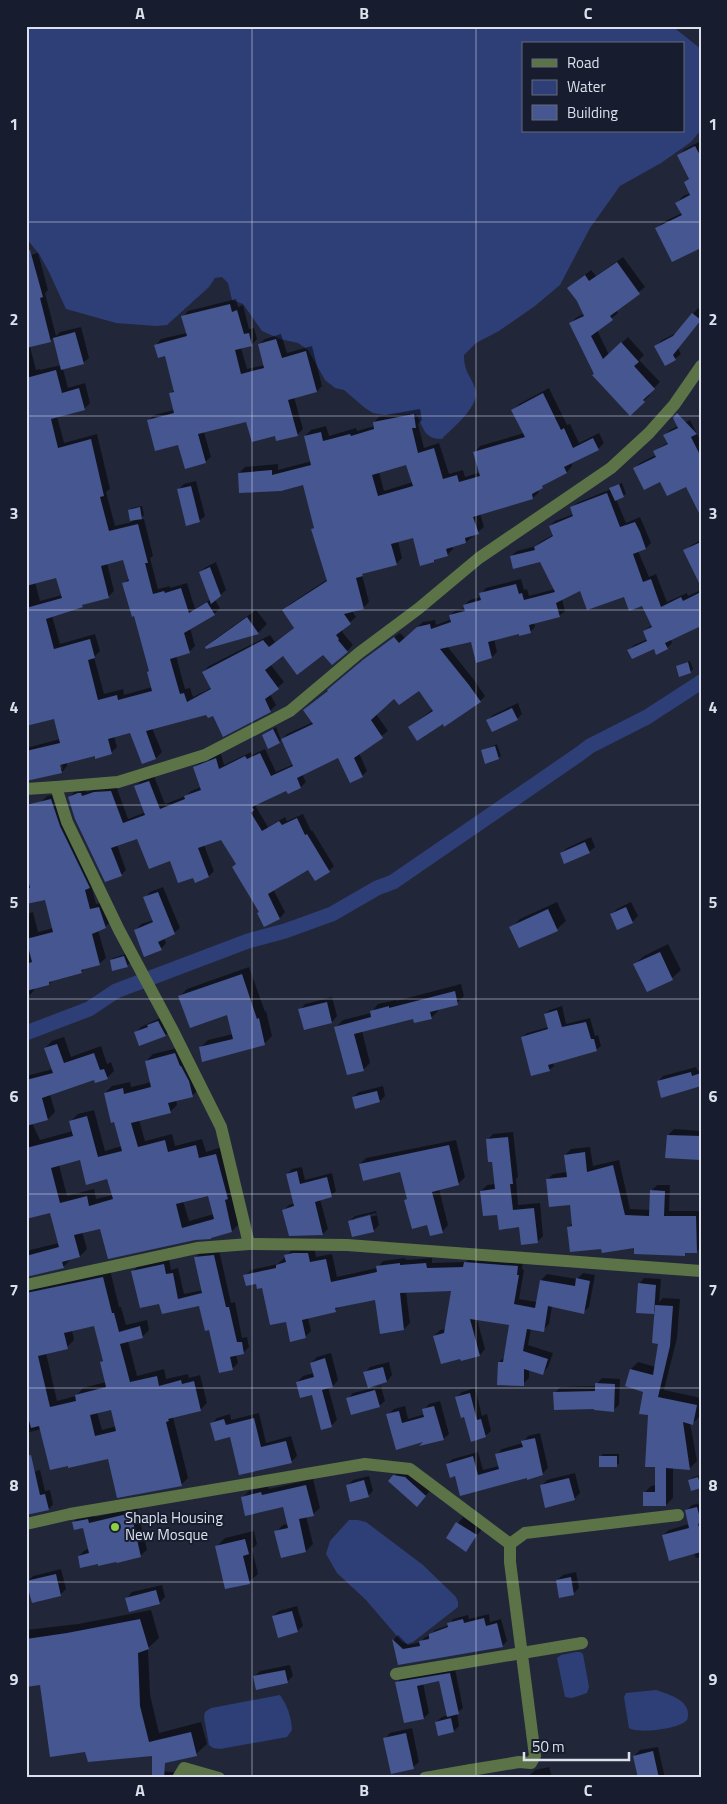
<svg xmlns="http://www.w3.org/2000/svg" width="727" height="1804" font-family="'Titillium Web',sans-serif">
	<style>
		.water { fill: #2e3e76; fill-rule: evenodd }
		.shadow { fill: #0007; fill-rule: evenodd }
		.lines { fill: none; stroke-linecap: round; stroke-linejoin: round }
		.canal { stroke: #2e3e76; stroke-width: 15 }
		.building { fill: #455691; fill-rule: evenodd }
		.minor { stroke: #5c7347; stroke-width: 12 }
		.grid { fill: none; stroke: #dce0ec; stroke-width: 1; stroke-opacity: 0.55 }
		.poi-dot { fill: #8ece43; stroke: #171d2e; stroke-width: 2 }
		.labels { text-anchor: middle; stroke-width: 4; stroke-linejoin: round; paint-order: stroke }
		.poi-label { font-size: 15px; fill: #dce0ec; stroke: #171d2e; text-anchor: start }
		.neatline { fill: none; stroke: #dce0ec; stroke-width: 2 }
		.grid-label { font-size: 16px; text-anchor: middle; font-weight: bold; fill: #dce0ec }
	</style>
	<rect width="100%" height="100%" fill="#212739"/>
	<g class="water">
		<path d="M26 26H672L701 49V130L691 142 661 163 620 186 590 228 560 285 535 306 499 331 476 343 464 355C464 372 470 374 475 388 482 405 453 427 442 439 423 439 424 427 416 414L385 415 373 413 365 408 344 390 335 388 325 380 308 350 298 343 280 339 262 331 243 304 232 300 228 283 222 277 215 278 209 287 167 325 156 326 116 323 66 309 49 272 39 254 26 238ZM523 44H683V131H523Z"/>
		<polygon points="349,1520 358,1520 366,1522 423,1565 456,1597 458,1602 458,1607 413,1642 407,1644 402,1642 366,1600 337,1573 326,1554 330,1541"/>
		<polygon points="576,1652 580,1652 583,1654 589,1687 587,1693 572,1698 565,1697 557,1658 561,1655"/>
		<path d="M656 1690C667 1694 688 1699 688 1714 688 1717 688 1719 686 1721 677 1729 639 1734 629 1728L624 1697 626 1693Z"/>
		<path d="M280 1695C288 1707 291 1716 292 1730L287 1737 220 1749 213 1748 209 1745 204 1717 205 1712 211 1708Z"/>
	</g>
	<g class="shadow">
		<polygon points="701,141 701,247 657,228 663,222 682,213 677,203 683,196 691,193 685,182 689,178 678,156 685,149"/>
		<path d="M38 253 48 290 45 293 56 336 60 332 81 327 89 358 83 363 63 369 68 388 85 383 90 403 84 409 57 416 64 443 97 434 110 489 106 492 115 526 132 522 129 511 132 508 142 506 144 515 139 520 144 519 153 556 150 558 158 589 170 586V588L187 583 195 609 211 599 200 572 206 567 216 562 226 590 215 600 220 608 214 614 190 628 195 646 189 652 176 656 185 689 190 688 193 697 211 688 203 672 209 666 270 635 275 642 295 627 284 610 290 604 328 579 312 529 315 527 304 484 239 473 245 467 278 464V470L312 461 305 436 311 430 326 426 329 436 356 428 357 431 375 426 374 422 380 416 420 409 422 420 418 424 424 448 439 443 449 474 463 470 465 477 481 472 475 452 480 446 524 433 513 410 519 404 549 388 567 425 570 424 579 443 599 433 604 443 598 449 571 462 572 466 567 472 549 481 538 490 539 492 533 498 480 513 484 527 466 542 452 546 453 549 447 555 438 557 434 561 414 537 398 541 402 558 396 564 365 572 362 575 369 602 363 608 352 611 356 617 342 629 343 633 353 645 347 651 283 655 270 664 284 682 270 694 276 705 270 711 207 714 152 728 162 752 156 758 131 731 114 736 117 747 111 753 96 755 67 762V766L62 772 26 779V748L60 739 55 718 26 725V256ZM54 337 61 365 40 370V369L36 370 30 347 50 341ZM407 463 413 482 384 491 379 472ZM124 558 129 578 124 584 135 615 150 670 152 687 124 695 123 689 104 694 94 657 100 651 95 634 60 644 52 616 82 606 85 603 108 597 114 591 107 563ZM57 576 62 595 40 601 35 582ZM60 759 63 769H60Z"/>
		<polygon points="623,257 645,287 616,310 618,313 597,330 609,355 628,337 644,355 639,360 660,382 648,394 650,395 630,414 595,374 571,323 577,317 584,314 578,301 568,288 591,270 596,276"/>
		<polygon points="236,299 238,307 243,305 249,329 254,328 257,339 252,345 241,348 247,369 265,365 259,344 265,339 281,334 287,353 312,346 322,386 317,391 294,397 303,429 297,435 276,435 247,420 204,432 211,457 205,462 149,420 154,415 174,410 170,394 175,389 166,355 156,345 161,339 187,333 183,317 188,311"/>
		<polygon points="698,308 701,310 701,320 678,348 681,354 675,359 656,346 662,340 678,332"/>
		<polygon points="690,420 701,442 701,499 687,485 661,480 635,468 640,463 656,455 655,452 660,447 668,443 665,435 670,430"/>
		<polygon points="196,481 205,516 199,521 179,489 184,484"/>
		<polygon points="622,483 626,494 616,499 626,523 640,517 651,543 646,548 638,551 649,577 656,574 667,602 687,593 688,596 701,590 701,624 671,639 672,643 667,648 654,647 629,650 634,645 648,639 644,631 652,625 643,605 624,596 581,589 562,599 565,611 559,616 534,623 535,627 530,632 519,633 494,639 497,652 492,657 472,640 447,646 474,680 485,696 480,701 443,723 410,727 433,709 419,689 394,697 376,714 388,731 359,753 367,771 362,776 339,757 302,774 306,782 301,787 288,792 287,789 258,803 256,807 268,827 285,817 287,821 303,814 311,831 312,830 334,866 329,871 309,869 273,889 285,912 280,918 264,926 260,912 237,863 222,838 204,845 214,871 209,876 193,876 138,837 117,845 126,870 121,875 69,798 74,792 85,789 87,792 100,787 116,786 128,819 146,812 136,786 141,781 154,776 165,804 186,796 191,791 201,787 195,767 200,762 221,754 224,765 251,752 252,755 265,749 276,772 294,764 282,739 279,742 263,735 266,733 276,727 281,740 287,734 313,722 329,691 371,654 400,633 405,638 423,622 435,620 436,625 452,619 450,615 456,610 465,608 464,605 470,600 481,597 481,594 486,588 521,579 524,590 527,589 529,596 555,589 540,560 511,556 517,551 536,546 540,542 553,535 550,526 555,521 574,514 571,508 577,503 611,489 613,486"/>
		<polygon points="701,540 701,578 685,551 690,546"/>
		<polygon points="256,610 267,624 258,633 207,647 215,639"/>
		<polygon points="690,661 693,669 690,672 677,666"/>
		<polygon points="518,703 522,714 517,719 488,720 493,715"/>
		<polygon points="497,744 501,756 498,758 482,751"/>
		<polygon points="57,794 91,885 96,904 105,902 111,921 105,927 98,930 106,958 100,963 86,967 81,972 53,980 49,984 36,987 31,994 26,995 26,914 33,912 38,932 53,928 46,898 26,903 26,809 41,802 47,796"/>
		<polygon points="591,837 595,847 589,852 561,853 567,848"/>
		<polygon points="163,887 180,928 174,933 164,938 166,943 161,949 136,930 141,924 154,920 145,898 150,892"/>
		<polygon points="557,902 566,921 557,929 511,928 520,919"/>
		<polygon points="631,902 638,916 632,922 611,914 617,909"/>
		<polygon points="668,944 681,970 672,978 635,964 644,956"/>
		<polygon points="126,954 130,963 127,966 111,960 113,958"/>
		<polygon points="249,967 265,1012 266,1011 272,1036 265,1043 200,1048 208,1040 233,1034 228,1013 180,996 187,989"/>
		<polygon points="461,984 464,996 457,1003 438,1009 438,1011 431,1018 414,1018 362,1031 370,1063 363,1070 336,1027 343,1020 371,1013 378,1004 396,1000 396,1001"/>
		<polygon points="332,997 337,1016 332,1022 305,1029 300,1010 305,1004"/>
		<polygon points="562,1006 566,1024 590,1018 595,1036 598,1035 601,1046 596,1050 553,1063 554,1066 549,1070 522,1037 527,1033 549,1027 545,1014 550,1010"/>
		<polygon points="164,1016 171,1030 166,1035 139,1044 135,1033 141,1027"/>
		<path d="M64 1037 71 1057 101 1046 107 1064 111 1062 114 1071 107 1078H95L50 1094 55 1112 48 1119 32 1123 40 1140 73 1131 71 1121 78 1114 94 1110 105 1151 122 1146 105 1093 112 1086 130 1082 131 1087 152 1082 146 1061 153 1054 182 1047 199 1089 192 1096 176 1100 177 1105 170 1112 139 1120 145 1141 172 1134 175 1146 202 1139 206 1152 222 1147 239 1224 232 1231 212 1236 100 1227 82 1232 87 1249 80 1256 70 1259V1260L63 1267 26 1275V1251L59 1243 51 1212 26 1216V1076L53 1069 45 1048 52 1041ZM81 1159 108 1178 113 1195 96 1199 94 1189 67 1196 59 1165ZM209 1194 214 1214 189 1221 183 1201Z"/>
		<polygon points="696,1067 698,1071 701,1070 701,1089 699,1086 658,1082 663,1076"/>
		<polygon points="383,1086 385,1096 380,1101 353,1097 359,1092"/>
		<polygon points="674,1129 701,1131 700,1158 668,1135"/>
		<polygon points="513,1132 518,1177 516,1179 518,1205 540,1203 543,1236 537,1242 520,1226 498,1213 481,1191 487,1185 495,1184 493,1161 487,1140 493,1134"/>
		<polygon points="456,1140 465,1177 459,1183 439,1189 448,1225 442,1232 428,1224 406,1200 408,1197 401,1170 360,1164 366,1158"/>
		<polygon points="590,1147 593,1166 619,1160 630,1209 650,1210 651,1191 657,1185 670,1185 669,1211 701,1211 701,1247 696,1252 687,1252 685,1254 635,1246 602,1248 568,1227 573,1223 571,1203 547,1180 553,1174 567,1172 565,1155 571,1149"/>
		<polygon points="302,1167 305,1180 332,1173 336,1191 331,1196 320,1199 328,1229 323,1234 290,1235 284,1210 289,1205 295,1203 287,1174 292,1169"/>
		<path d="M376 1211 379 1225 374 1230 353 1236 350 1221 355 1216ZM376 1213 377 1215 355 1221V1218Z"/>
		<polygon points="314,1247 316,1257 332,1254 337,1277 377,1268 383,1261 405,1258 406,1260 432,1258 432,1263 466,1262 471,1257 523,1260 522,1269 524,1270 519,1299 537,1302 541,1280 547,1274 577,1279 583,1273 595,1275 589,1307 583,1312 552,1306 549,1324 543,1330 531,1328 528,1345 553,1353 548,1367 543,1373 529,1369 529,1378 523,1384 499,1362 505,1357 511,1324 477,1319 485,1349 480,1355 434,1336 440,1330 446,1329 452,1290 406,1292 410,1323 404,1329 376,1298 340,1306 335,1310 308,1318 311,1331 305,1337 263,1286 245,1276 251,1270 278,1264 283,1259 286,1258 286,1256 292,1250"/>
		<polygon points="219,1250 231,1303 235,1302 242,1338 247,1337 249,1347 244,1352 236,1354 238,1363 232,1369 210,1329 200,1304 160,1302 133,1271 138,1266 169,1259 171,1270 178,1268 184,1294 203,1290 196,1257 201,1252"/>
		<path d="M110 1270 119 1307H121L126 1325 147 1320 149 1330 142 1337 128 1341 137 1376 164 1369 166 1379 188 1374 189 1378 200 1375 207 1403 200 1410 173 1417 188 1478 181 1485 41 1429 26 1433V1282ZM95 1325 104 1359 101 1362 106 1382 83 1388 76 1396 57 1401 46 1353 67 1347 74 1340 72 1330ZM112 1408 117 1426 102 1430 97 1412Z"/>
		<polygon points="644,1278 661,1279 659,1302 663,1298 680,1299 677,1338 664,1390 701,1398 700,1416 693,1423 690,1423 697,1461 690,1468 673,1467 673,1498 666,1505 644,1493 651,1486 656,1485 656,1466 650,1414 645,1391 627,1385 631,1369 638,1362 656,1367 660,1343 656,1310 653,1313 639,1284"/>
		<polygon points="331,1353 338,1380 333,1386 328,1387 337,1420 331,1426 313,1393 297,1382 303,1376 314,1373 311,1363 317,1357"/>
		<polygon points="389,1362 392,1375 387,1381 368,1386 365,1373 370,1367"/>
		<polygon points="602,1378 620,1379 619,1405 613,1410 555,1393 560,1387 596,1386 597,1384"/>
		<polygon points="381,1386 385,1401 379,1406 348,1399 353,1393"/>
		<polygon points="475,1388 482,1416 487,1414 491,1431 485,1436 465,1415 457,1397 462,1392"/>
		<polygon points="440,1401 449,1434 443,1439 427,1440 388,1415 394,1409 405,1406 408,1419 425,1414 424,1410 429,1404"/>
		<polygon points="259,1413 266,1443 291,1436 297,1456 291,1462 231,1435 212,1423 217,1418 230,1414 231,1420"/>
		<polygon points="540,1433 548,1468 542,1474 528,1478 456,1475 447,1464 453,1459 478,1452 483,1470 499,1466 496,1455 502,1449 523,1443 528,1436"/>
		<polygon points="603,1454 619,1454 619,1463 616,1466 600,1457"/>
		<polygon points="40,1470 45,1491 50,1490 53,1504 49,1509 26,1474"/>
		<polygon points="400,1470 410,1471 431,1490 416,1505 390,1481"/>
		<polygon points="575,1473 580,1493 574,1499 541,1486 547,1480"/>
		<polygon points="700,1475 701,1487 692,1490 689,1480 692,1478"/>
		<polygon points="369,1476 373,1491 368,1496 347,1486 353,1480"/>
		<polygon points="313,1479 320,1508 313,1514 306,1516 313,1544 306,1551 276,1532 283,1525 288,1524 284,1506 242,1498 249,1491 268,1486 269,1489"/>
		<polygon points="701,1503 701,1557 696,1558 694,1553 663,1535 669,1530 689,1524 686,1511 692,1505"/>
		<polygon points="137,1508 147,1550 140,1556 79,1556 85,1550 89,1549 84,1527 73,1522 80,1516 94,1513 95,1517"/>
		<polygon points="463,1517 482,1529 466,1550 447,1538"/>
		<polygon points="254,1531 257,1544 252,1549 258,1574 249,1582 217,1546 225,1538"/>
		<polygon points="61,1569 66,1589 60,1595 28,1581 33,1576"/>
		<polygon points="576,1572 579,1588 573,1594 557,1580 563,1575"/>
		<polygon points="162,1585 165,1597 159,1603 127,1598 132,1592"/>
		<polygon points="297,1606 303,1626 297,1631 273,1616 279,1611"/>
		<polygon points="151,1610 159,1638 148,1648 150,1695 159,1733 201,1722 207,1744 196,1754 154,1754 41,1683 26,1685 26,1630 78,1624"/>
		<polygon points="489,1614 490,1622 501,1619 507,1641 502,1646 399,1664 394,1639 398,1635 408,1645 421,1642 425,1637 430,1636 435,1630 449,1625 453,1619 468,1615 469,1619"/>
		<polygon points="290,1665 293,1676 287,1682 254,1677 260,1671"/>
		<polygon points="455,1669 463,1708 457,1713 459,1726 454,1731 436,1722 442,1717 448,1715 440,1680 423,1683 429,1713 424,1718 405,1722 397,1683 402,1677"/>
		<polygon points="412,1728 419,1762 413,1767 385,1739 390,1733"/>
		<polygon points="658,1747 665,1778 639,1778 634,1756 640,1750"/>
		<polygon points="549,1767 552,1778 530,1778 529,1776 535,1770"/>
		<polygon points="162,1771 180,1773 186,1778 155,1778"/>
	</g>
	<g class="lines">
		<polyline class="canal" points="26,1033 89,1009 116,991 248,941 285,931 332,914 377,888 393,882 578,755 590,746 647,717 701,682"/>
	</g>
	<g class="building">
		<polygon points="695,146 701,157 701,248 672,262 655,228 682,215 675,203 690,195 684,182 689,179 677,155"/>
		<polygon points="30,250 43,297 40,298 51,342 26,348 26,251"/>
		<polygon points="617,262 640,294 610,316 613,320 591,336 603,359 621,342 639,362 634,366 655,389 643,400 645,402 630,416 592,375 594,374 569,323 584,316 577,301 567,288 585,275 589,281"/>
		<polygon points="230,304 232,312 237,310 244,334 249,333 252,346 235,350 241,374 264,368 258,344 276,339 282,358 306,351 317,392 288,400 298,436 276,441 275,436 252,442 246,422 198,434 206,463 185,469 178,445 155,451 147,420 174,413 169,393 174,392 165,356 158,358 154,345 187,336 181,316"/>
		<polygon points="692,313 701,320 673,355 676,360 665,366 654,346 673,336"/>
		<polygon points="75,332 84,364 61,370 53,338"/>
		<path d="M56 370 62 393 79 388 85 410 51 419 58 448 91 439 104 496 100 497 109 531 138 524 148 563H145L153 594 164 591 165 593 181 588 189 613 207 602 215 615 184 633 190 653 170 659 180 694 184 693 187 702 211 689 202 672 263 640 269 647 294 628 282 610 327 581 311 529 314 528 303 485 281 491 239 493 238 473 272 470V475L311 465 304 436 321 432 323 441 350 434 351 436 374 429 373 422 414 414 416 428H412L418 453 434 448 443 479 457 475 459 482 480 476 473 452 525 437 511 410 543 393 561 430 564 428 573 448 593 438 599 450 564 467 567 473 542 486 543 488 532 494 533 499 473 517 479 534 465 538 466 543 446 549 448 556 434 560V562L420 566 413 538 391 544 397 565 362 574 363 576 356 578 364 609 344 614 351 624 336 635 339 639 338 640 348 652 332 665 323 655 297 675 283 656 265 670 279 689 265 699 271 712 223 737 213 716 208 718 206 715 146 731 156 759 142 764 130 733 108 739 112 754 95 759V756L60 765 62 773 26 781V751L60 743 54 719 26 726V608L62 598 56 578 26 586V378ZM406 465 413 486 378 496 372 475ZM123 560 129 581 122 583 132 617 134 616 149 671 147 672 152 691 118 700 117 695 98 700 88 660 95 658 90 639 54 649 46 619 83 607 82 605 109 598 101 566Z"/>
		<polygon points="677,413 697,434 691,437 701,457 701,517 686,487 667,496 660,482 644,490 633,468 656,457 653,451 668,444 663,435 678,428 673,418"/>
		<polygon points="619,484 624,497 615,501 609,488"/>
		<polygon points="191,486 200,522 186,526 177,489"/>
		<polygon points="607,493 620,527 635,522 640,532 646,549 633,554 643,582 651,579 661,607 681,597 683,601 701,592 701,626 665,643 668,649 656,655 654,649 632,659 627,650 647,641 643,631 652,627 642,606 629,611 624,597 587,610 580,591 556,603 560,617 529,625 531,633 519,636 519,634 488,642 492,658 476,663 471,642 440,649 469,685 481,702 444,727 443,724 417,741 408,727 433,711 419,691 399,705 394,699 371,720 383,738 354,758 363,777 350,783 338,758 297,778 301,788 288,794 286,791 252,807 254,810 251,813 262,831 279,821 282,825 297,818 305,835 307,834 330,872 315,881 308,870 268,894 280,919 264,927 257,913 259,912 232,867 236,864 221,840 198,848 209,877 195,883 193,878 178,883 170,861 149,869 137,839 111,848 122,876 105,882 75,819 68,797 78,793 81,793 82,796 94,792 111,791 123,823 145,815 134,786 149,781 160,809 185,799 184,796 201,790 193,767 216,758 219,769 245,756 247,759 260,753 271,776 293,766 281,739 313,724 303,710 328,691 327,690 364,659 394,637 399,643 417,627 430,624 431,629 451,622 449,615 465,611 463,605 481,600 479,593 516,584 519,594 522,593 524,600 555,592 540,562 513,569 510,556 535,550 534,547 553,536 549,526 573,516 570,507"/>
		<polygon points="140,507 142,519 130,521 128,510"/>
		<polygon points="701,542 701,587 683,550"/>
		<polygon points="210,567 221,596 211,604 199,572"/>
		<polygon points="247,617 259,634 206,649 205,647"/>
		<polygon points="688,662 691,673 679,677 676,666"/>
		<polygon points="512,708 518,720 492,732 486,720"/>
		<polygon points="273,729 280,743 268,749 262,735"/>
		<polygon points="495,746 499,759 485,764 481,750"/>
		<polygon points="51,799 60,826 90,888 85,890 90,909 99,907 106,928 92,934 100,965 81,970 82,973 49,982 49,985 26,991 26,964 32,962 26,939 53,932 45,900 26,904 26,889 30,888 26,871 26,805"/>
		<polygon points="585,842 590,853 564,864 560,853"/>
		<polygon points="158,892 175,934 158,942 162,950 144,957 134,930 153,922 143,897"/>
		<polygon points="626,907 633,923 617,930 610,914"/>
		<polygon points="548,909 558,931 519,948 509,927"/>
		<polygon points="660,952 673,980 647,992 633,964"/>
		<polygon points="124,956 128,967 112,971 110,960"/>
		<polygon points="242,974 257,1019 259,1018 265,1045 202,1062 199,1047 233,1039 227,1015 190,1028 178,996"/>
		<polygon points="455,991 458,1005 430,1012 432,1019 414,1023 413,1019 354,1034 364,1071 347,1075 334,1027 371,1017 370,1011 389,1006 389,1008"/>
		<polygon points="327,1002 332,1023 304,1030 298,1009"/>
		<polygon points="557,1010 562,1027 586,1022 591,1039 594,1039 597,1051 548,1065 550,1071 531,1076 521,1037 548,1029 544,1014"/>
		<polygon points="158,1021 166,1036 139,1046 134,1032 148,1027 147,1025"/>
		<polygon points="57,1044 64,1063 94,1053 100,1070 104,1069 108,1079 95,1083 94,1080 42,1098 48,1120 26,1126 26,1080 53,1073 44,1048"/>
		<path d="M175 1053 180 1066H181L189 1081 193 1097 168 1103 171 1113 131 1123 138 1147 165 1140 168 1152 196 1145 199 1158 216 1154 228 1199 225 1200 232 1232 211 1238V1239L195 1240 108 1259 100 1229 74 1235 80 1257 62 1262 64 1268 26 1277V1256L59 1247 50 1213 26 1219V1148L73 1136 69 1121 87 1116 98 1157 122 1151 114 1122 111 1123 104 1093 123 1088 124 1094 151 1087 145 1061ZM80 1160 86 1185 107 1179 113 1199 89 1206 87 1196 60 1203 51 1168ZM208 1196 214 1219 182 1228 176 1204Z"/>
		<polygon points="691,1072 692,1076 701,1073 701,1086 661,1098 657,1081"/>
		<polygon points="377,1091 380,1102 355,1109 352,1097"/>
		<polygon points="667,1135 701,1136 700,1160 665,1158"/>
		<polygon points="508,1137 513,1184 510,1184 513,1210 534,1208 538,1243 521,1245 519,1227 499,1230 497,1215 483,1216 480,1191 495,1189 492,1162 488,1162 486,1139"/>
		<polygon points="449,1145 459,1185 432,1192 443,1233 430,1236 427,1225 412,1229 404,1200 407,1199 400,1172 363,1181 359,1164"/>
		<polygon points="585,1152 587,1172 613,1165 625,1215 649,1216 650,1190 665,1191 664,1216 696,1216 697,1253 685,1253 685,1256 634,1254 634,1248 602,1253 601,1249 570,1252 567,1227 572,1226 570,1205 549,1207 546,1179 567,1177 564,1155"/>
		<polygon points="297,1171 300,1184 327,1177 332,1197 315,1202 323,1235 289,1236 282,1210 294,1206 286,1174"/>
		<polygon points="370,1215 374,1232 352,1237 348,1221"/>
		<polygon points="293,1253 308,1253 310,1262 326,1259 331,1282 377,1272 376,1266 400,1263 400,1265 426,1263 427,1268 463,1267 464,1262 518,1266 517,1275 519,1275 514,1304 535,1308 540,1280 575,1286 576,1278 590,1281 584,1314 548,1306 544,1332 527,1329 523,1351 548,1359 543,1375 524,1369 524,1386 497,1385 498,1362 503,1362 509,1325 470,1319 480,1356 461,1361 460,1359 441,1364 433,1336 444,1333 451,1291 400,1293 404,1330 380,1334 375,1300 335,1308 336,1312 302,1320 306,1338 290,1342 286,1322 270,1325 262,1288 257,1289 256,1284 246,1286 243,1275 276,1268 276,1265 286,1262 284,1255"/>
		<polygon points="214,1255 226,1307 229,1307 237,1342 242,1342 244,1354 230,1357 233,1370 219,1373 209,1330 205,1331 199,1306 162,1314 159,1304 140,1308 131,1271 164,1264 166,1274 173,1273 178,1299 202,1293 194,1257"/>
		<path d="M103 1277 112 1313H114L119 1332 140 1326 143 1338 120 1344 130 1382 157 1376 159 1386 181 1380 182 1384 194 1381 201 1411 168 1419 169 1421 166 1422 182 1486 117 1498 108 1459 68 1468V1466L50 1470 39 1426 31 1428 26 1410V1293ZM94 1326 103 1361 100 1362 106 1387 75 1395 76 1401 50 1407 38 1356 68 1349 64 1333ZM111 1410 116 1431 95 1436 90 1415Z"/>
		<polygon points="638,1283 656,1285 654,1314 636,1313"/>
		<polygon points="655,1305 673,1306 670,1346 658,1397 697,1405 693,1425 683,1422 690,1470 666,1468 666,1506 643,1506 643,1492 655,1492 655,1467 645,1467 648,1415 639,1414 643,1392 625,1386 630,1369 653,1375 658,1344 652,1343"/>
		<polygon points="325,1358 333,1387 322,1390 332,1427 321,1430 312,1395 300,1398 296,1382 314,1377 310,1363"/>
		<polygon points="383,1367 387,1382 368,1388 363,1372"/>
		<polygon points="595,1383 615,1384 614,1412 594,1410 594,1409 554,1410 553,1392 595,1391"/>
		<polygon points="375,1390 380,1407 351,1415 346,1398"/>
		<polygon points="470,1393 477,1420 481,1419 486,1437 471,1442 464,1417 461,1418 455,1397"/>
		<polygon points="434,1406 444,1440 419,1446 423,1442 396,1450 386,1414 399,1411 402,1423 424,1417 422,1409"/>
		<polygon points="254,1418 261,1447 286,1441 292,1463 239,1475 230,1437 215,1441 210,1423 224,1419 226,1425"/>
		<polygon points="535,1438 543,1475 527,1480 527,1478 460,1496 455,1476 450,1478 446,1464 473,1456 478,1475 499,1469 495,1454 523,1447 521,1441"/>
		<polygon points="31,1455 40,1495 45,1494 49,1510 26,1515 26,1456"/>
		<rect x="599" y="1456" width="18" height="11"/>
		<polygon points="393,1475 405,1477 426,1496 417,1507 388,1481"/>
		<polygon points="698,1477 701,1488 691,1491 688,1480"/>
		<polygon points="569,1478 575,1500 545,1508 540,1485"/>
		<polygon points="364,1480 369,1497 350,1502 346,1485"/>
		<polygon points="306,1485 314,1516 299,1519 306,1552 281,1558 274,1531 288,1528 283,1507 245,1516 241,1497 261,1492 262,1495"/>
		<polygon points="697,1507 701,1522 698,1524 701,1533 701,1552 669,1561 662,1535 689,1528 685,1510"/>
		<polygon points="131,1513 141,1557 117,1563 116,1562 98,1566 98,1564 80,1568 78,1556 89,1553 83,1528 74,1530 72,1522 88,1519 89,1523"/>
		<polygon points="456,1522 477,1535 466,1552 446,1538"/>
		<polygon points="245,1539 249,1554 243,1556 250,1584 225,1589 215,1546"/>
		<polygon points="56,1574 61,1596 32,1603 26,1581"/>
		<polygon points="571,1577 574,1595 559,1598 556,1580"/>
		<polygon points="156,1590 160,1604 129,1612 125,1598"/>
		<polygon points="292,1611 298,1632 278,1638 272,1616"/>
		<polygon points="484,1618 486,1626 497,1623 503,1647 398,1665 392,1639 403,1649 420,1646 419,1641 429,1639 429,1634 448,1627 447,1623 463,1619 464,1623"/>
		<polygon points="140,1619 149,1649 138,1653 140,1706 149,1742 191,1732 197,1756 165,1763 164,1778 152,1778 152,1756 88,1762 85,1752 50,1757 40,1685 26,1687 26,1639 67,1633"/>
		<polygon points="285,1670 288,1683 256,1690 253,1676"/>
		<polygon points="450,1673 459,1714 447,1717 439,1681 417,1686 424,1719 404,1723 395,1682"/>
		<polygon points="451,1718 454,1732 438,1736 435,1722"/>
		<polygon points="406,1733 414,1769 391,1774 383,1738"/>
		<polygon points="653,1751 659,1778 638,1778 633,1756"/>
	</g>
	<g class="lines">
		<g class="minor">
			<polyline points="56,787 118,782 205,755 290,711 359,653 418,609 479,558 611,468 649,433 674,405 701,366"/>
			<polyline points="26,789 56,787 67,822 119,930 172,1029 221,1127 249,1244"/>
			<polyline points="26,1285 197,1248 249,1244 347,1245 701,1271"/>
			<polyline points="26,1524 70,1514 365,1464 410,1469 510,1544"/>
			<polyline points="396,1674 582,1643"/>
			<polyline points="178,1778 184,1768 219,1778"/>
			<polyline points="425,1778 471,1770"/>
			<polyline points="472,1778 471,1770 519,1762 531,1763 535,1756 510,1562 510,1544 525,1533 678,1515"/>
		</g>
	</g>
	<path class="grid" d="M252 26V1778M476 26V1778M26 222H701M26 416H701M26 610H701M26 805H701M26 999H701M26 1194H701M26 1388H701M26 1582H701"/>
	<circle class="poi-dot" cx="115" cy="1527" r="5"/>
	<g class="labels">
		<g class="poi-label">
			<text x="125" y="1523">Shapla Housing<tspan x="125" dy="17">New Mosque</tspan></text>
		</g>
	</g>
	<rect width="727" height="1804" fill="none" stroke="#171d2e" stroke-width="55"/>
	<rect x="522" y="42" width="162" height="90" fill="#171d2e" stroke="#666b7a"/>
	<rect x="532" y="59" width="25" height="8" fill="#5c7347" stroke="#666b7a"/>
	<text x="567" y="68" font-size="15" fill="#dce0ec">Road</text>
	<rect x="532" y="80" width="25" height="15" fill="#2e3e76" stroke="#666b7a"/>
	<text x="567" y="92" font-size="15" fill="#dce0ec">Water</text>
	<rect x="532" y="105" width="25" height="15" fill="#455691" stroke="#666b7a"/>
	<text x="567" y="118" font-size="15" fill="#dce0ec">Building</text>
	<path d="M524 1752v8h105v-8" fill="none" stroke="#dce0ec" stroke-width="2.5"/>
	<text x="532" y="1752" font-size="15" fill="#dce0ec" stroke="#171d2e" stroke-width="4" paint-order="stroke">50 m</text>
	<rect x="28" y="28" width="672" height="1748" class="neatline"/>
	<g class="grid-label">
		<text x="140" y="19">A</text>
		<text x="364" y="19">B</text>
		<text x="588" y="19">C</text>
		<text x="14" y="130">1</text>
		<text x="713" y="130">1</text>
		<text x="14" y="325">2</text>
		<text x="713" y="325">2</text>
		<text x="14" y="519">3</text>
		<text x="713" y="519">3</text>
		<text x="14" y="713">4</text>
		<text x="713" y="713">4</text>
		<text x="14" y="908">5</text>
		<text x="713" y="908">5</text>
		<text x="14" y="1102">6</text>
		<text x="713" y="1102">6</text>
		<text x="14" y="1296">7</text>
		<text x="713" y="1296">7</text>
		<text x="14" y="1491">8</text>
		<text x="713" y="1491">8</text>
		<text x="14" y="1685">9</text>
		<text x="713" y="1685">9</text>
		<text x="140" y="1796">A</text>
		<text x="364" y="1796">B</text>
		<text x="588" y="1796">C</text>
	</g>
</svg>
